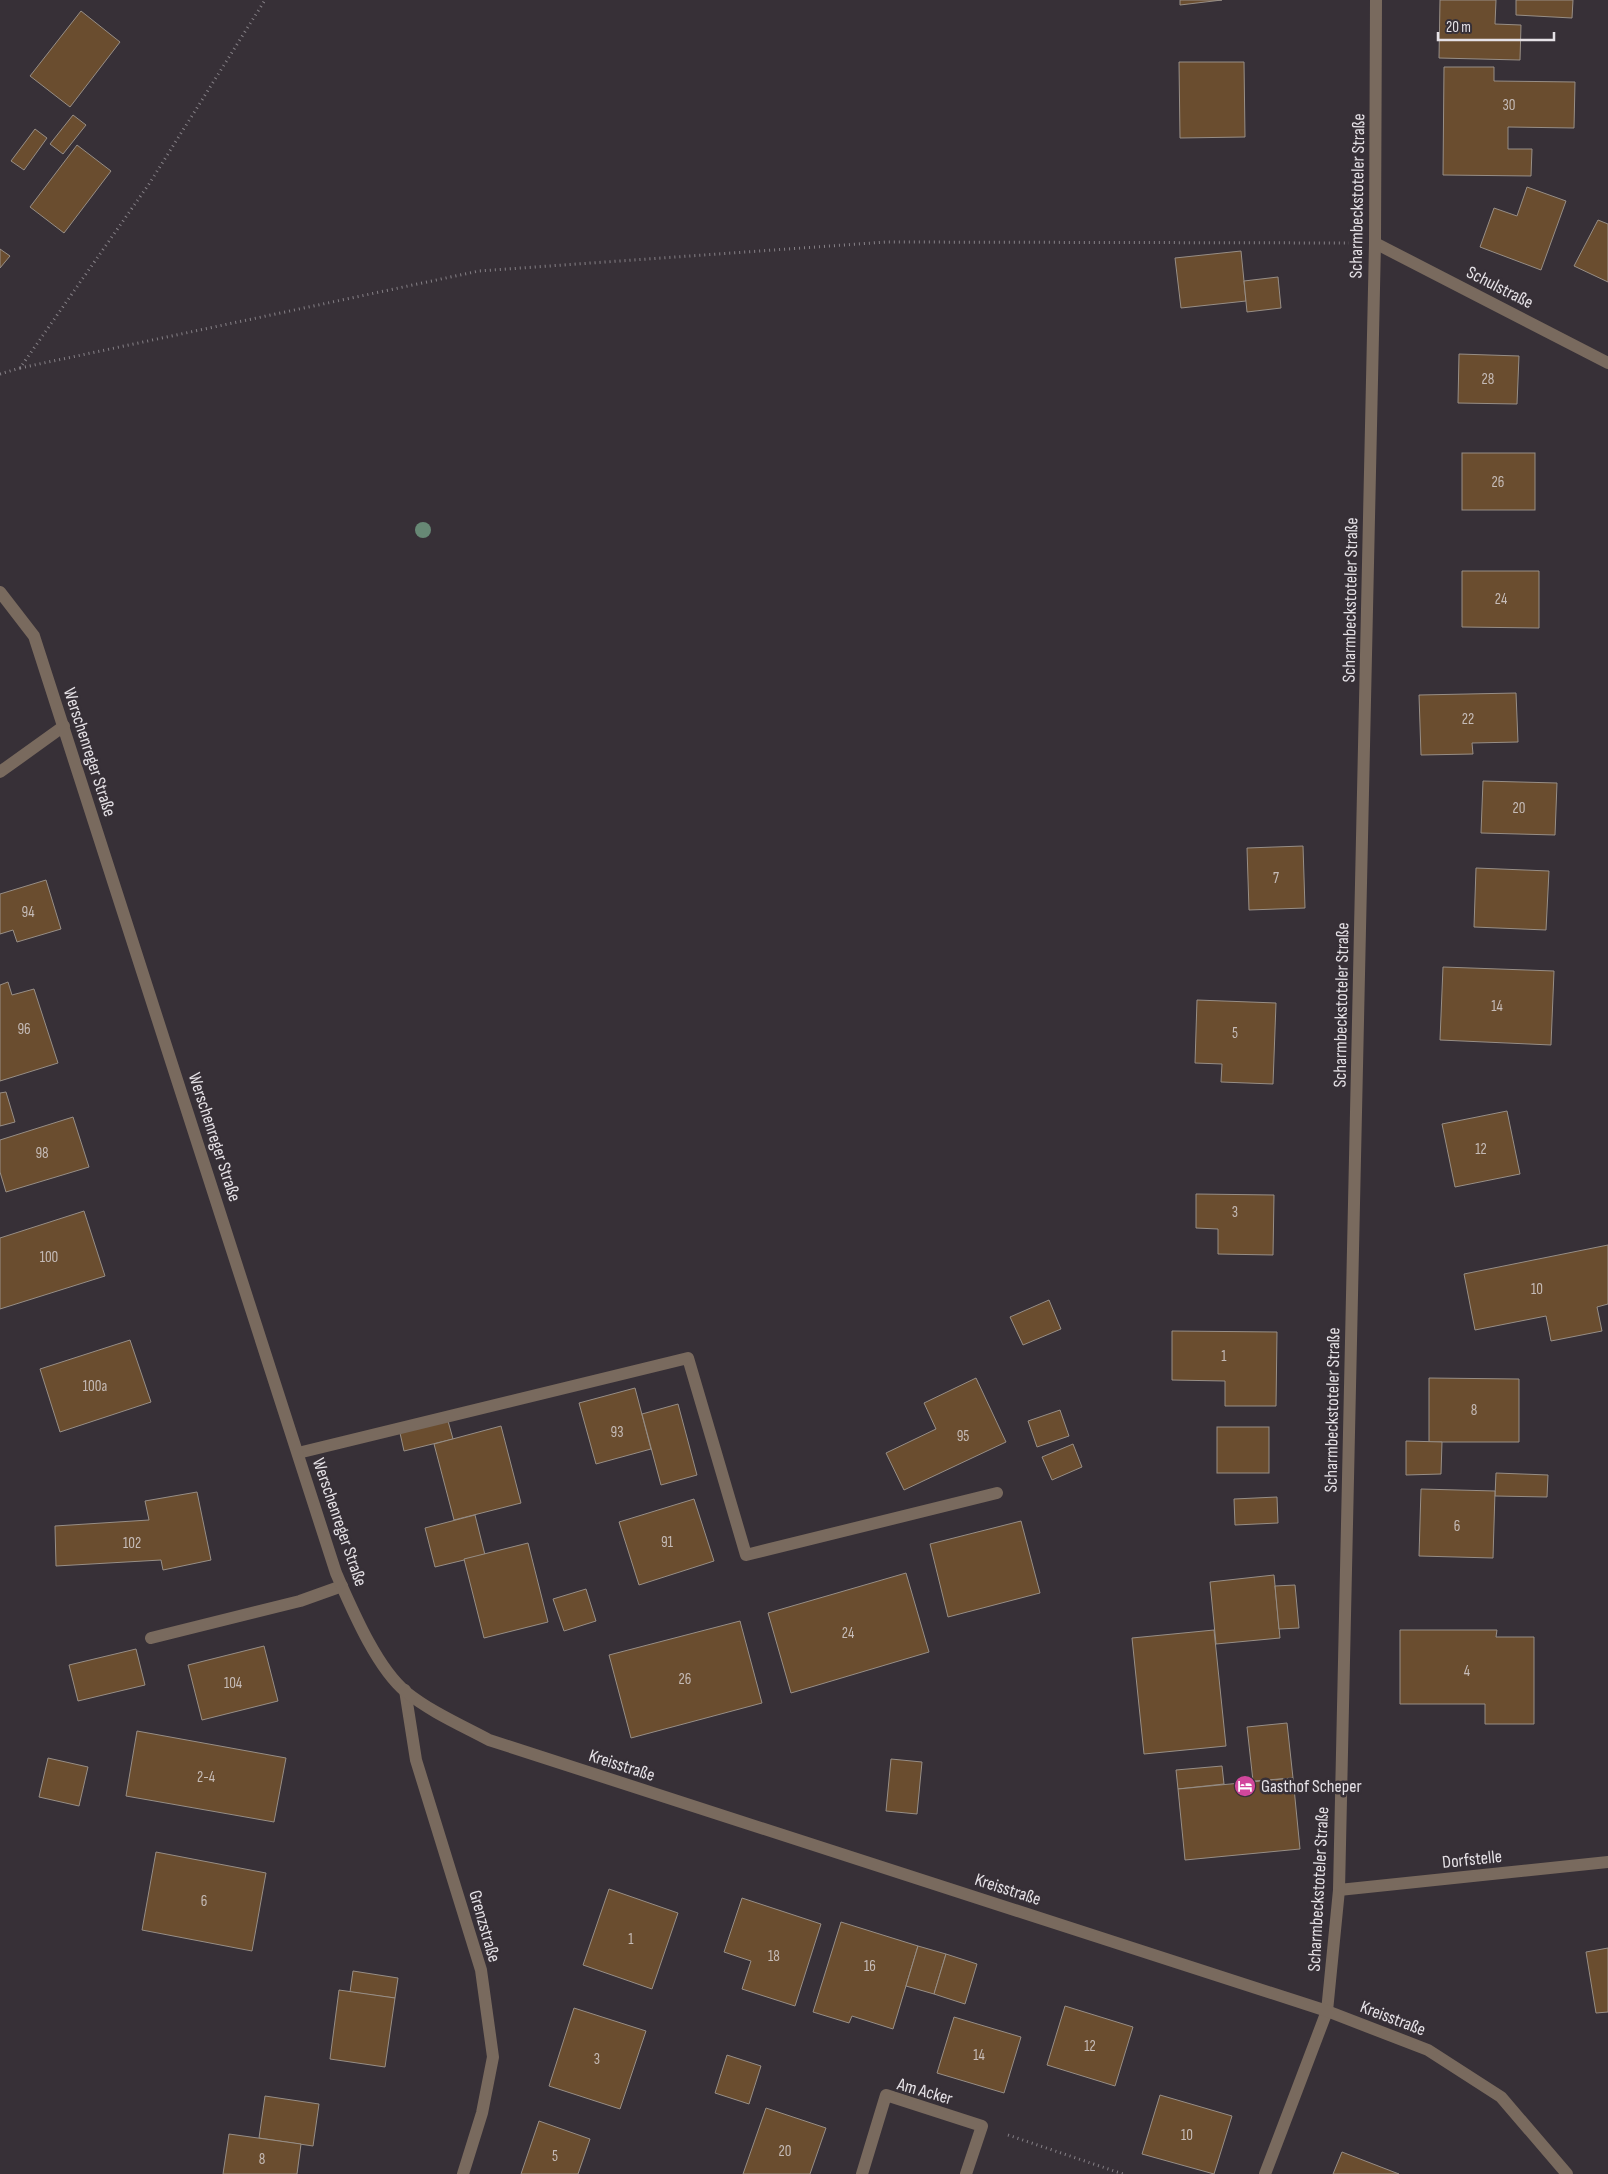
<svg xmlns="http://www.w3.org/2000/svg" width="1608" height="2174" font-family="'Sofia Sans Condensed',sans-serif">
	<style>
		.building { fill: #6a4d2f; stroke: #978e86 }
		.lines { fill: none; stroke-linecap: round; stroke-linejoin: round }
		.path { stroke: #868187; stroke-width: 3; stroke-dasharray: 1 4; stroke-linecap: butt }
		.service { stroke: #796a5e; stroke-width: 12 }
		.minor { stroke: #796a5e; stroke-width: 12 }
		.tertiary { stroke: #796a5e; stroke-width: 12 }
		.tree { fill: #678875 }
		.labels { text-anchor: middle; stroke-width: 5; stroke-linejoin: round; paint-order: stroke }
		.number-label { font-size: 15px; fill: #c6bcb8 }
		.street-label { font-size: 18px; fill: #e5e1e6; stroke: #373037 }
		.poi-label { font-size: 18px; fill: #e5e1e6; stroke: #373037; text-anchor: start }
	</style>
	<rect width="100%" height="100%" fill="#373037"/>
	<g class="building">
		<polygon points="1180,0 1222,0 1180,5"/>
		<polygon points="1440,0 1496,0 1495,24 1521,25 1520,60 1439,58"/>
		<polygon points="1516,0 1573,0 1572,18 1516,15"/>
		<polygon points="81,11 120,42 70,107 30,76"/>
		<polygon points="1179,62 1244,62 1245,137 1180,138"/>
		<polygon points="1444,67 1494,67 1494,81 1575,82 1574,128 1508,127 1508,149 1532,149 1531,176 1443,175"/>
		<polygon points="73,115 86,125 63,154 50,144"/>
		<polygon points="35,129 47,138 24,170 11,161"/>
		<polygon points="77,145 111,171 64,233 30,207"/>
		<polygon points="1527,187 1566,201 1541,270 1480,247 1494,208 1517,216"/>
		<polygon points="1598,220 1608,224 1608,282 1574,266"/>
		<polygon points="0,249 10,256 0,268"/>
		<polygon points="1241,251 1246,301 1181,308 1175,258"/>
		<polygon points="1278,277 1281,308 1247,312 1244,281"/>
		<polygon points="1459,354 1519,356 1517,404 1458,403"/>
		<rect x="1462" y="453" width="73" height="57"/>
		<polygon points="1462,571 1539,571 1539,628 1462,627"/>
		<polygon points="1516,693 1518,742 1472,743 1473,754 1421,755 1419,695"/>
		<polygon points="1483,781 1557,783 1555,835 1481,833"/>
		<polygon points="1303,846 1305,908 1249,910 1247,848"/>
		<polygon points="1476,868 1549,871 1546,930 1474,927"/>
		<polygon points="46,880 61,929 17,942 13,930 0,934 0,894"/>
		<polygon points="1443,967 1554,971 1551,1045 1440,1040"/>
		<polygon points="8,982 12,995 34,989 58,1063 0,1081 0,985"/>
		<polygon points="1197,1000 1276,1003 1273,1084 1221,1082 1222,1064 1195,1063"/>
		<polygon points="6,1092 15,1122 0,1126 0,1093"/>
		<polygon points="1507,1111 1520,1174 1455,1187 1442,1124"/>
		<polygon points="73,1117 89,1167 6,1192 0,1172 0,1140"/>
		<polygon points="1196,1194 1274,1195 1273,1255 1218,1254 1218,1229 1196,1228"/>
		<polygon points="84,1211 105,1276 0,1309 0,1238"/>
		<polygon points="1608,1245 1608,1304 1597,1307 1602,1331 1551,1341 1546,1316 1475,1330 1464,1274"/>
		<polygon points="1049,1300 1061,1329 1023,1345 1010,1317"/>
		<polygon points="1172,1331 1277,1332 1276,1406 1225,1406 1225,1381 1172,1380"/>
		<polygon points="130,1340 151,1402 60,1432 40,1369"/>
		<polygon points="976,1378 1006,1442 904,1490 886,1453 936,1429 924,1403"/>
		<polygon points="1429,1378 1519,1379 1519,1442 1429,1442"/>
		<polygon points="635,1388 651,1449 596,1464 579,1403"/>
		<polygon points="678,1404 697,1475 661,1485 642,1414"/>
		<polygon points="1060,1410 1069,1436 1037,1447 1028,1421"/>
		<polygon points="448,1421 453,1439 404,1451 400,1433"/>
		<polygon points="501,1426 521,1503 454,1520 434,1444"/>
		<rect x="1217" y="1427" width="52" height="46"/>
		<polygon points="1406,1441 1442,1442 1441,1474 1406,1475"/>
		<polygon points="1073,1444 1082,1467 1052,1480 1042,1457"/>
		<polygon points="1496,1473 1548,1475 1547,1497 1495,1496"/>
		<polygon points="1421,1489 1495,1491 1493,1558 1419,1556"/>
		<polygon points="197,1492 211,1560 163,1570 161,1560 56,1566 55,1526 149,1520 145,1501"/>
		<polygon points="1277,1497 1278,1523 1235,1525 1234,1499"/>
		<polygon points="694,1499 714,1561 639,1585 619,1522"/>
		<polygon points="475,1515 485,1555 435,1567 425,1528"/>
		<polygon points="1021,1521 1040,1593 948,1617 930,1544"/>
		<polygon points="528,1543 548,1622 484,1638 464,1559"/>
		<polygon points="906,1573 929,1652 791,1693 768,1613"/>
		<polygon points="1274,1575 1280,1638 1216,1644 1210,1582"/>
		<polygon points="1295,1585 1299,1628 1279,1629 1275,1586"/>
		<polygon points="586,1589 596,1621 564,1631 553,1599"/>
		<polygon points="740,1621 762,1703 631,1738 609,1655"/>
		<polygon points="1214,1630 1226,1746 1144,1754 1132,1638"/>
		<polygon points="1400,1630 1497,1630 1496,1637 1534,1637 1534,1724 1485,1724 1485,1704 1400,1704"/>
		<polygon points="264,1646 278,1701 202,1720 188,1665"/>
		<polygon points="136,1649 145,1685 78,1701 69,1665"/>
		<polygon points="1287,1723 1293,1778 1253,1781 1247,1727"/>
		<polygon points="137,1731 286,1758 274,1822 126,1796"/>
		<polygon points="48,1758 88,1767 79,1806 39,1797"/>
		<polygon points="891,1759 922,1762 917,1814 886,1811"/>
		<polygon points="1222,1766 1224,1784 1178,1789 1176,1770"/>
		<polygon points="1293,1778 1300,1849 1185,1860 1178,1789"/>
		<polygon points="156,1852 266,1873 252,1951 142,1930"/>
		<polygon points="609,1889 678,1913 652,1989 583,1965"/>
		<polygon points="742,1898 821,1924 795,2006 742,1989 751,1961 724,1952"/>
		<polygon points="841,1922 918,1946 893,2029 852,2016 849,2023 813,2012"/>
		<polygon points="918,1946 946,1954 934,1994 906,1986"/>
		<polygon points="1608,1948 1608,2012 1596,2013 1586,1952"/>
		<polygon points="946,1954 977,1964 965,2004 934,1994"/>
		<polygon points="353,1971 398,1978 395,1998 350,1992"/>
		<polygon points="339,1990 395,1998 385,2067 330,2059"/>
		<polygon points="1065,2006 1133,2027 1115,2086 1047,2065"/>
		<polygon points="574,2008 646,2031 620,2109 549,2086"/>
		<polygon points="954,2017 1021,2037 1004,2093 937,2073"/>
		<polygon points="727,2055 761,2066 749,2104 715,2093"/>
		<polygon points="1160,2095 1232,2116 1214,2174 1142,2154"/>
		<polygon points="265,2096 319,2104 313,2146 259,2138"/>
		<polygon points="766,2108 826,2128 810,2174 743,2174"/>
		<polygon points="539,2121 590,2139 578,2174 521,2174"/>
		<polygon points="229,2134 301,2144 297,2174 223,2174"/>
		<polygon points="1342,2152 1399,2174 1333,2174"/>
	</g>
	<g class="lines">
		<g class="path">
			<polyline points="20,368 479,271 886,242 1349,243"/>
			<polyline points="0,374 20,368 149,184 265,0"/>
			<polyline points="1008,2135 1123,2174"/>
		</g>
		<g class="service">
			<polyline points="0,772 64,726"/>
			<polyline points="298,1453 688,1358 746,1555 997,1493"/>
			<polyline points="151,1638 300,1601 342,1586"/>
		</g>
		<g class="minor">
			<polyline points="1375,243 1608,363"/>
			<polyline points="405,1690 416,1760 481,1970 493,2057 482,2113 463,2174"/>
			<polyline points="1339,1890 1608,1862"/>
			<polyline points="862,2174 886,2095 982,2126 966,2174"/>
			<polyline points="1265,2174 1327,2011 1339,1890 1375,243 1376,0"/>
		</g>
		<path class="tertiary" d="M0 592 34 636 336 1573C352 1609 376 1667 406 1692 431 1712 461 1725 489 1740L1327 2011 1428 2050 1501 2097 1567 2174"/>
	</g>
	<circle class="tree" cx="423" cy="530" r="8"/>
	<defs>
		<g id="hotel-disc" transform="scale(1.125)"><circle r="9.5" fill="#d1479c" stroke="#373037"/><path d="M-6-4.5h1.5V1H6V5H4.5V3h-9V5H-6ZM-4 0a1.8 1.8 0 1 1 3.6 0ZM.5 0V-2.5h3Q6-2.5 6 0Z" fill="#fff"/></g>
	</defs>
	<g fill-rule="evenodd">
		<use href="#hotel-disc" x="1245" y="1786"/>
	</g>
	<g class="labels">
		<g class="number-label">
			<text x="1509" y="110">30</text>
			<text x="1488" y="384">28</text>
			<text x="1498" y="487">26</text>
			<text x="1501" y="604">24</text>
			<text x="1468" y="724">22</text>
			<text x="1519" y="813">20</text>
			<text x="1276" y="883">7</text>
			<text x="28" y="917">94</text>
			<text x="1497" y="1011">14</text>
			<text x="24" y="1034">96</text>
			<text x="1235" y="1038">5</text>
			<text x="1481" y="1154">12</text>
			<text x="42" y="1158">98</text>
			<text x="1235" y="1217">3</text>
			<text x="49" y="1262">100</text>
			<text x="1537" y="1294">10</text>
			<text x="1224" y="1361">1</text>
			<text x="95" y="1391">100a</text>
			<text x="1474" y="1415">8</text>
			<text x="617" y="1437">93</text>
			<text x="963" y="1441">95</text>
			<text x="1457" y="1531">6</text>
			<text x="667" y="1547">91</text>
			<text x="132" y="1548">102</text>
			<text x="848" y="1638">24</text>
			<text x="1467" y="1676">4</text>
			<text x="685" y="1684">26</text>
			<text x="233" y="1688">104</text>
			<text x="206" y="1782">2-4</text>
			<text x="204" y="1906">6</text>
			<text x="631" y="1944">1</text>
			<text x="774" y="1961">18</text>
			<text x="870" y="1971">16</text>
			<text x="1090" y="2051">12</text>
			<text x="979" y="2060">14</text>
			<text x="597" y="2064">3</text>
			<text x="1187" y="2140">10</text>
			<text x="785" y="2156">20</text>
			<text x="555" y="2161">5</text>
			<text x="262" y="2164">8</text>
		</g>
		<g class="street-label">
			<text transform="translate(1357 196) rotate(-89)" y="6">Scharmbeckstoteler Straße</text>
			<text transform="translate(1500 287) rotate(27)" y="6">Schulstraße</text>
			<text transform="translate(1350 600) rotate(-89)" y="6">Scharmbeckstoteler Straße</text>
			<text transform="translate(90 752) rotate(72)" y="6">Werschenreger Straße</text>
			<text transform="translate(1341 1005) rotate(-89)" y="6">Scharmbeckstoteler Straße</text>
			<text transform="translate(215 1137) rotate(72)" y="6">Werschenreger Straße</text>
			<text transform="translate(1332 1410) rotate(-89)" y="6">Scharmbeckstoteler Straße</text>
			<text transform="translate(340 1522) rotate(71)" y="6">Werschenreger Straße</text>
			<text transform="translate(622 1765) rotate(18)" y="6">Kreisstraße</text>
			<text transform="translate(1472 1859) rotate(-6)" y="6">Dorfstelle</text>
			<text transform="translate(1008 1889) rotate(18)" y="6">Kreisstraße</text>
			<text transform="translate(1318 1889) rotate(-87)" y="6">Scharmbeckstoteler Straße</text>
			<text transform="translate(485 1926) rotate(74)" y="6">Grenzstraße</text>
			<text transform="translate(1393 2018) rotate(21)" y="6">Kreisstraße</text>
			<text transform="translate(925 2091) rotate(16)" y="6">Am Acker</text>
		</g>
		<g class="poi-label">
			<text x="1261" y="1792">Gasthof Scheper</text>
		</g>
	</g>
	<path d="M1438 32v8h116v-8" fill="none" stroke="#e5e1e6" stroke-width="2.5"/>
	<text x="1446" y="32" font-size="15" fill="#e5e1e6" stroke="#373037" stroke-width="4" paint-order="stroke">20 m</text>
</svg>
